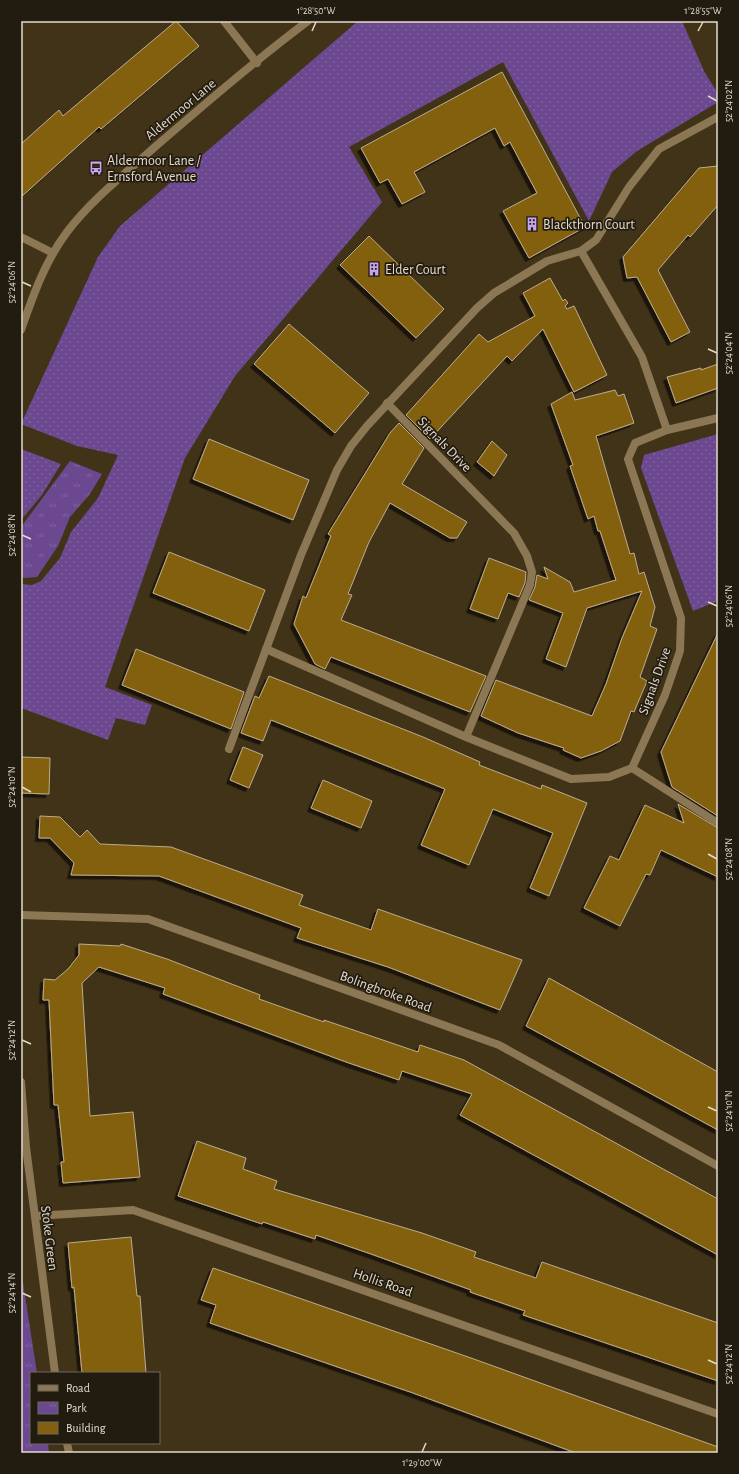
<svg xmlns="http://www.w3.org/2000/svg" width="739" height="1474" font-family="'Alegreya Sans',sans-serif">
	<style>
		.grass { fill: url(#grass-dots) }
		.park { fill: url(#park-tufts) }
		.building { fill: #83600d; stroke: #bdac8e; filter: url(#shadow) }
		.lines { fill: none; stroke-linecap: round; stroke-linejoin: round }
		.minor { stroke: #8b7753; stroke-width: 8 }
		.tertiary { stroke: #8b7753; stroke-width: 8 }
		.ticks { fill: none; stroke: #e3dacb; stroke-width: 1.5 }
		.labels { text-anchor: middle; stroke-width: 3.5; stroke-linejoin: round; paint-order: stroke }
		.street-label { font-size: 14px; fill: #e3dacb; stroke: #221c10 }
		.poi-label { font-size: 14px; fill: #e3dacb; stroke: #221c10; text-anchor: start }
		.neatline { fill: none; stroke: #e3dacb; stroke-width: 1.5 }
		.ticks-label { font-size: 10px; text-anchor: middle; fill: #e3dacb }
	</style>
	<defs>
		<pattern id="grass-dots" width="8" height="8" patternUnits="userSpaceOnUse"><rect width="8" height="8" fill="#6c4891"/><path d="M2 2h.1M6 6h.1" fill="none" stroke="#81629f" stroke-width="1.8" stroke-linecap="round"/></pattern>
		<pattern id="park-tufts" width="24" height="20" patternUnits="userSpaceOnUse"><rect width="24" height="20" fill="#6c4891"/><path d="M3 7l-1-3M5 7V3M7 7l1-3M15 17l-1-3M17 17v-4M19 17l1-3" fill="none" stroke="#81629f"/></pattern>
		<filter id="shadow"><feDropShadow dx="-3.5" dy="3.5" stdDeviation="0" flood-color="#0009"/></filter>
	</defs>
	<rect width="100%" height="100%" fill="#413318"/>
	<g class="grass">
		<polygon points="358,21 682,21 704,71 718,94 718,102 637,151 612,172 589,221 503,62 349,147 382,202 235,376 185,458 105,687 152,705 145,725 116,718 108,740 21,708 21,584 32,585 41,581 60,558 71,532 98,498 118,455 77,446 21,424 98,257 120,226"/>
		<polygon points="718,434 718,601 693,611 641,468 644,455"/>
		<polygon points="21,449 61,464 42,495 21,520"/>
	</g>
	<g class="park">
		<polygon points="70,461 102,474 90,494 70,517 58,546 37,577 24,578 21,576 21,527"/>
		<polygon points="21,1270 37,1373 31,1373 31,1443 48,1443 49,1453 21,1453"/>
	</g>
	<g class="building">
		<polygon points="176,21 199,46 101,129 99,127 21,197 21,144 59,110 63,116"/>
		<polygon points="502,72 585,227 529,258 503,211 537,193 510,142 504,146 495,128 414,172 425,192 402,204 388,179 380,183 361,148"/>
		<polygon points="718,166 718,205 690,237 688,235 658,270 690,332 671,342 637,277 627,278 623,257 699,168"/>
		<polygon points="369,236 444,309 416,338 340,265"/>
		<polygon points="550,278 563,301 565,299 568,303 565,306 567,309 574,306 607,375 574,392 543,329 512,361 507,356 430,439 406,415 479,334 488,342 535,316 523,293"/>
		<polygon points="289,324 369,393 335,433 254,364"/>
		<polygon points="718,364 718,388 676,403 667,377 701,368 701,370"/>
		<polygon points="615,390 618,396 624,394 634,423 596,436 630,554 634,553 639,574 644,572 655,607 650,626 657,629 640,677 647,681 634,712 631,711 620,741 601,751 581,758 563,750 564,748 518,733 481,716 496,680 592,716 606,684 622,638 642,591 587,608 566,667 546,659 563,613 529,600 535,587 537,575 548,579 544,567 570,582 574,592 616,580 600,531 598,531 594,516 588,519 570,466 573,465 551,404 572,392 575,400"/>
		<polygon points="399,423 424,448 402,484 467,522 457,538 450,538 390,503 369,542 348,594 352,595 341,620 486,676 470,712 331,657 325,669 315,664 294,624 303,596 306,598 331,536 328,534 390,433"/>
		<polygon points="209,439 309,480 293,520 193,479"/>
		<polygon points="492,441 507,455 494,476 477,462"/>
		<polygon points="169,552 265,590 249,631 153,593"/>
		<polygon points="489,558 526,572 525,583 519,597 508,593 498,619 470,609"/>
		<polygon points="718,633 718,816 672,787 661,752"/>
		<polygon points="136,649 244,692 231,729 122,685"/>
		<polygon points="269,676 423,737 480,762 479,765 541,789 542,785 587,803 549,896 530,888 553,833 493,809 469,865 421,845 445,789 271,720 263,741 241,733 255,696 259,698"/>
		<polygon points="243,747 263,755 249,788 230,780"/>
		<polygon points="21,757 50,758 49,794 21,793"/>
		<polygon points="323,780 372,801 361,828 311,808"/>
		<polygon points="678,804 718,828 718,877 661,850 650,875 646,874 620,926 584,908 610,856 619,860 645,805 684,823"/>
		<polygon points="40,816 60,817 80,837 87,830 100,844 171,847 303,895 299,905 371,930 378,909 522,960 500,1010 388,967 297,938 301,928 159,876 71,875 74,863 50,838 39,838"/>
		<polygon points="79,944 120,946 121,944 167,959 260,995 259,999 324,1022 324,1020 418,1052 420,1045 464,1060 718,1199 718,1255 460,1115 472,1094 402,1071 399,1080 346,1062 163,994 165,988 99,967 82,983 90,1116 133,1112 140,1177 63,1183 61,1162 64,1162 58,1105 54,1105 49,1000 43,1000 44,979 55,980 68,969 79,955"/>
		<polygon points="549,978 718,1072 718,1130 526,1026"/>
		<polygon points="197,1141 246,1158 243,1169 277,1181 274,1189 422,1233 476,1252 474,1257 536,1278 542,1262 718,1323 718,1381 523,1315 525,1311 470,1292 471,1290 371,1254 316,1235 315,1239 263,1222 262,1224 178,1196"/>
		<polygon points="131,1237 137,1296 140,1296 146,1373 82,1373 74,1287 72,1288 68,1243"/>
		<polygon points="213,1268 471,1358 718,1447 718,1453 576,1453 413,1393 210,1323 216,1305 201,1300"/>
	</g>
	<g class="lines">
		<g class="minor">
			<polyline points="224,21 257,63"/>
			<polyline points="21,237 53,253"/>
			<polyline points="581,251 642,357 667,430"/>
			<polyline points="387,403 514,533 527,556 532,572 530,585 466,737"/>
			<polyline points="266,649 466,737 571,779 609,777 632,768 665,695 680,651 681,618 628,459 635,443 667,430 718,418"/>
			<polyline points="229,749 301,555 337,470 351,446 367,426 477,308 494,293 547,261 581,251 596,240 629,187 659,149 718,117"/>
			<polyline points="632,768 718,823"/>
			<polyline points="21,915 148,919 499,1045 718,1166"/>
			<polyline points="21,1082 26,1147 55,1373"/>
			<polyline points="35,1216 133,1210 718,1414"/>
			<polyline points="67,1443 69,1453"/>
		</g>
		<path class="tertiary" d="M21 330C33 296 45 261 67 232 92 199 126 173 156 146 206 103 256 60 308 21"/>
	</g>
	<path class="ticks" d="M312 31 316 22M698 31 703 22M708 96 717 101M22 282 31 286M708 349 717 353M22 535 31 539M708 602 717 606M22 787 31 792M708 854 717 859M22 1040 31 1044M708 1107 717 1111M22 1293 31 1297M708 1360 717 1364M422 1452 426 1443"/>
	<defs>
		<g id="bus-bare" transform="scale(1.08)"><path d="M-5-6H5V4H4V6H2V4H-2V6H-4V4H-5ZM-3.5-4V0h7V-4ZM-3.5 1.2v1.5H-2V1.2ZM2 1.2v1.5H3.5V1.2Z" fill="#c8a6ef" stroke="#221c10" stroke-width="2.5" paint-order="stroke"/></g>
		<g id="building-bare" transform="scale(1.08)"><path d="M-4-6H4V6H1V3H-1V6H-4ZM-2.5-4.3h1.7v1.8h-1.7ZM.8-4.3h1.7v1.8H.8ZM-2.5-1h1.7V.8h-1.7ZM.8-1h1.7V.8H.8Z" fill="#c8a6ef" stroke="#221c10" stroke-width="2.5" paint-order="stroke"/></g>
	</defs>
	<g fill-rule="evenodd">
		<use href="#bus-bare" x="96" y="168"/>
		<use href="#building-bare" x="532" y="224"/>
		<use href="#building-bare" x="374" y="269"/>
	</g>
	<g class="labels">
		<g class="street-label">
			<text transform="translate(180 109) rotate(-40)" y="5">Aldermoor Lane</text>
			<text transform="translate(445 444) rotate(46)" y="5">Signals Drive</text>
			<text transform="translate(654 681) rotate(-70)" y="5">Signals Drive</text>
			<text transform="translate(386 991) rotate(20)" y="5">Bolingbroke Road</text>
			<text transform="translate(50 1238) rotate(83)" y="5">Stoke Green</text>
			<text transform="translate(383 1282) rotate(19)" y="5">Hollis Road</text>
		</g>
		<g class="poi-label">
			<text x="107" y="165">Aldermoor Lane /<tspan x="107" dy="16">Ernsford Avenue</tspan></text>
			<text x="543" y="229">Blackthorn Court</text>
			<text x="385" y="274">Elder Court</text>
		</g>
	</g>
	<rect width="739" height="1474" fill="none" stroke="#221c10" stroke-width="44"/>
	<rect x="30" y="1372" width="130" height="72" fill="#221c10" stroke="#6f685b"/>
	<rect x="38" y="1385" width="20" height="6" fill="#8b7753" stroke="#6f685b"/>
	<text x="66" y="1392" font-size="12" fill="#e3dacb">Road</text>
	<rect x="38" y="1402" width="20" height="12" fill="url(#park-tufts)" stroke="#6f685b"/>
	<text x="66" y="1412" font-size="12" fill="#e3dacb">Park</text>
	<rect x="38" y="1422" width="20" height="12" fill="#83600d" stroke="#6f685b"/>
	<text x="66" y="1432" font-size="12" fill="#e3dacb">Building</text>
	<rect x="22" y="22" width="695" height="1430" class="neatline"/>
	<g class="ticks-label">
		<text x="316" y="14">1°28'50"W</text>
		<text x="703" y="14">1°28'55"W</text>
		<text transform="translate(728 101) rotate(-90)" y="4">52°24'02"N</text>
		<text transform="translate(11 282) rotate(-90)" y="4">52°24'06"N</text>
		<text transform="translate(728 353) rotate(-90)" y="4">52°24'04"N</text>
		<text transform="translate(11 535) rotate(-90)" y="4">52°24'08"N</text>
		<text transform="translate(728 606) rotate(-90)" y="4">52°24'06"N</text>
		<text transform="translate(11 787) rotate(-90)" y="4">52°24'10"N</text>
		<text transform="translate(728 859) rotate(-90)" y="4">52°24'08"N</text>
		<text transform="translate(11 1040) rotate(-90)" y="4">52°24'12"N</text>
		<text transform="translate(728 1111) rotate(-90)" y="4">52°24'10"N</text>
		<text transform="translate(11 1293) rotate(-90)" y="4">52°24'14"N</text>
		<text transform="translate(728 1364) rotate(-90)" y="4">52°24'12"N</text>
		<text x="422" y="1466">1°29'00"W</text>
	</g>
</svg>
